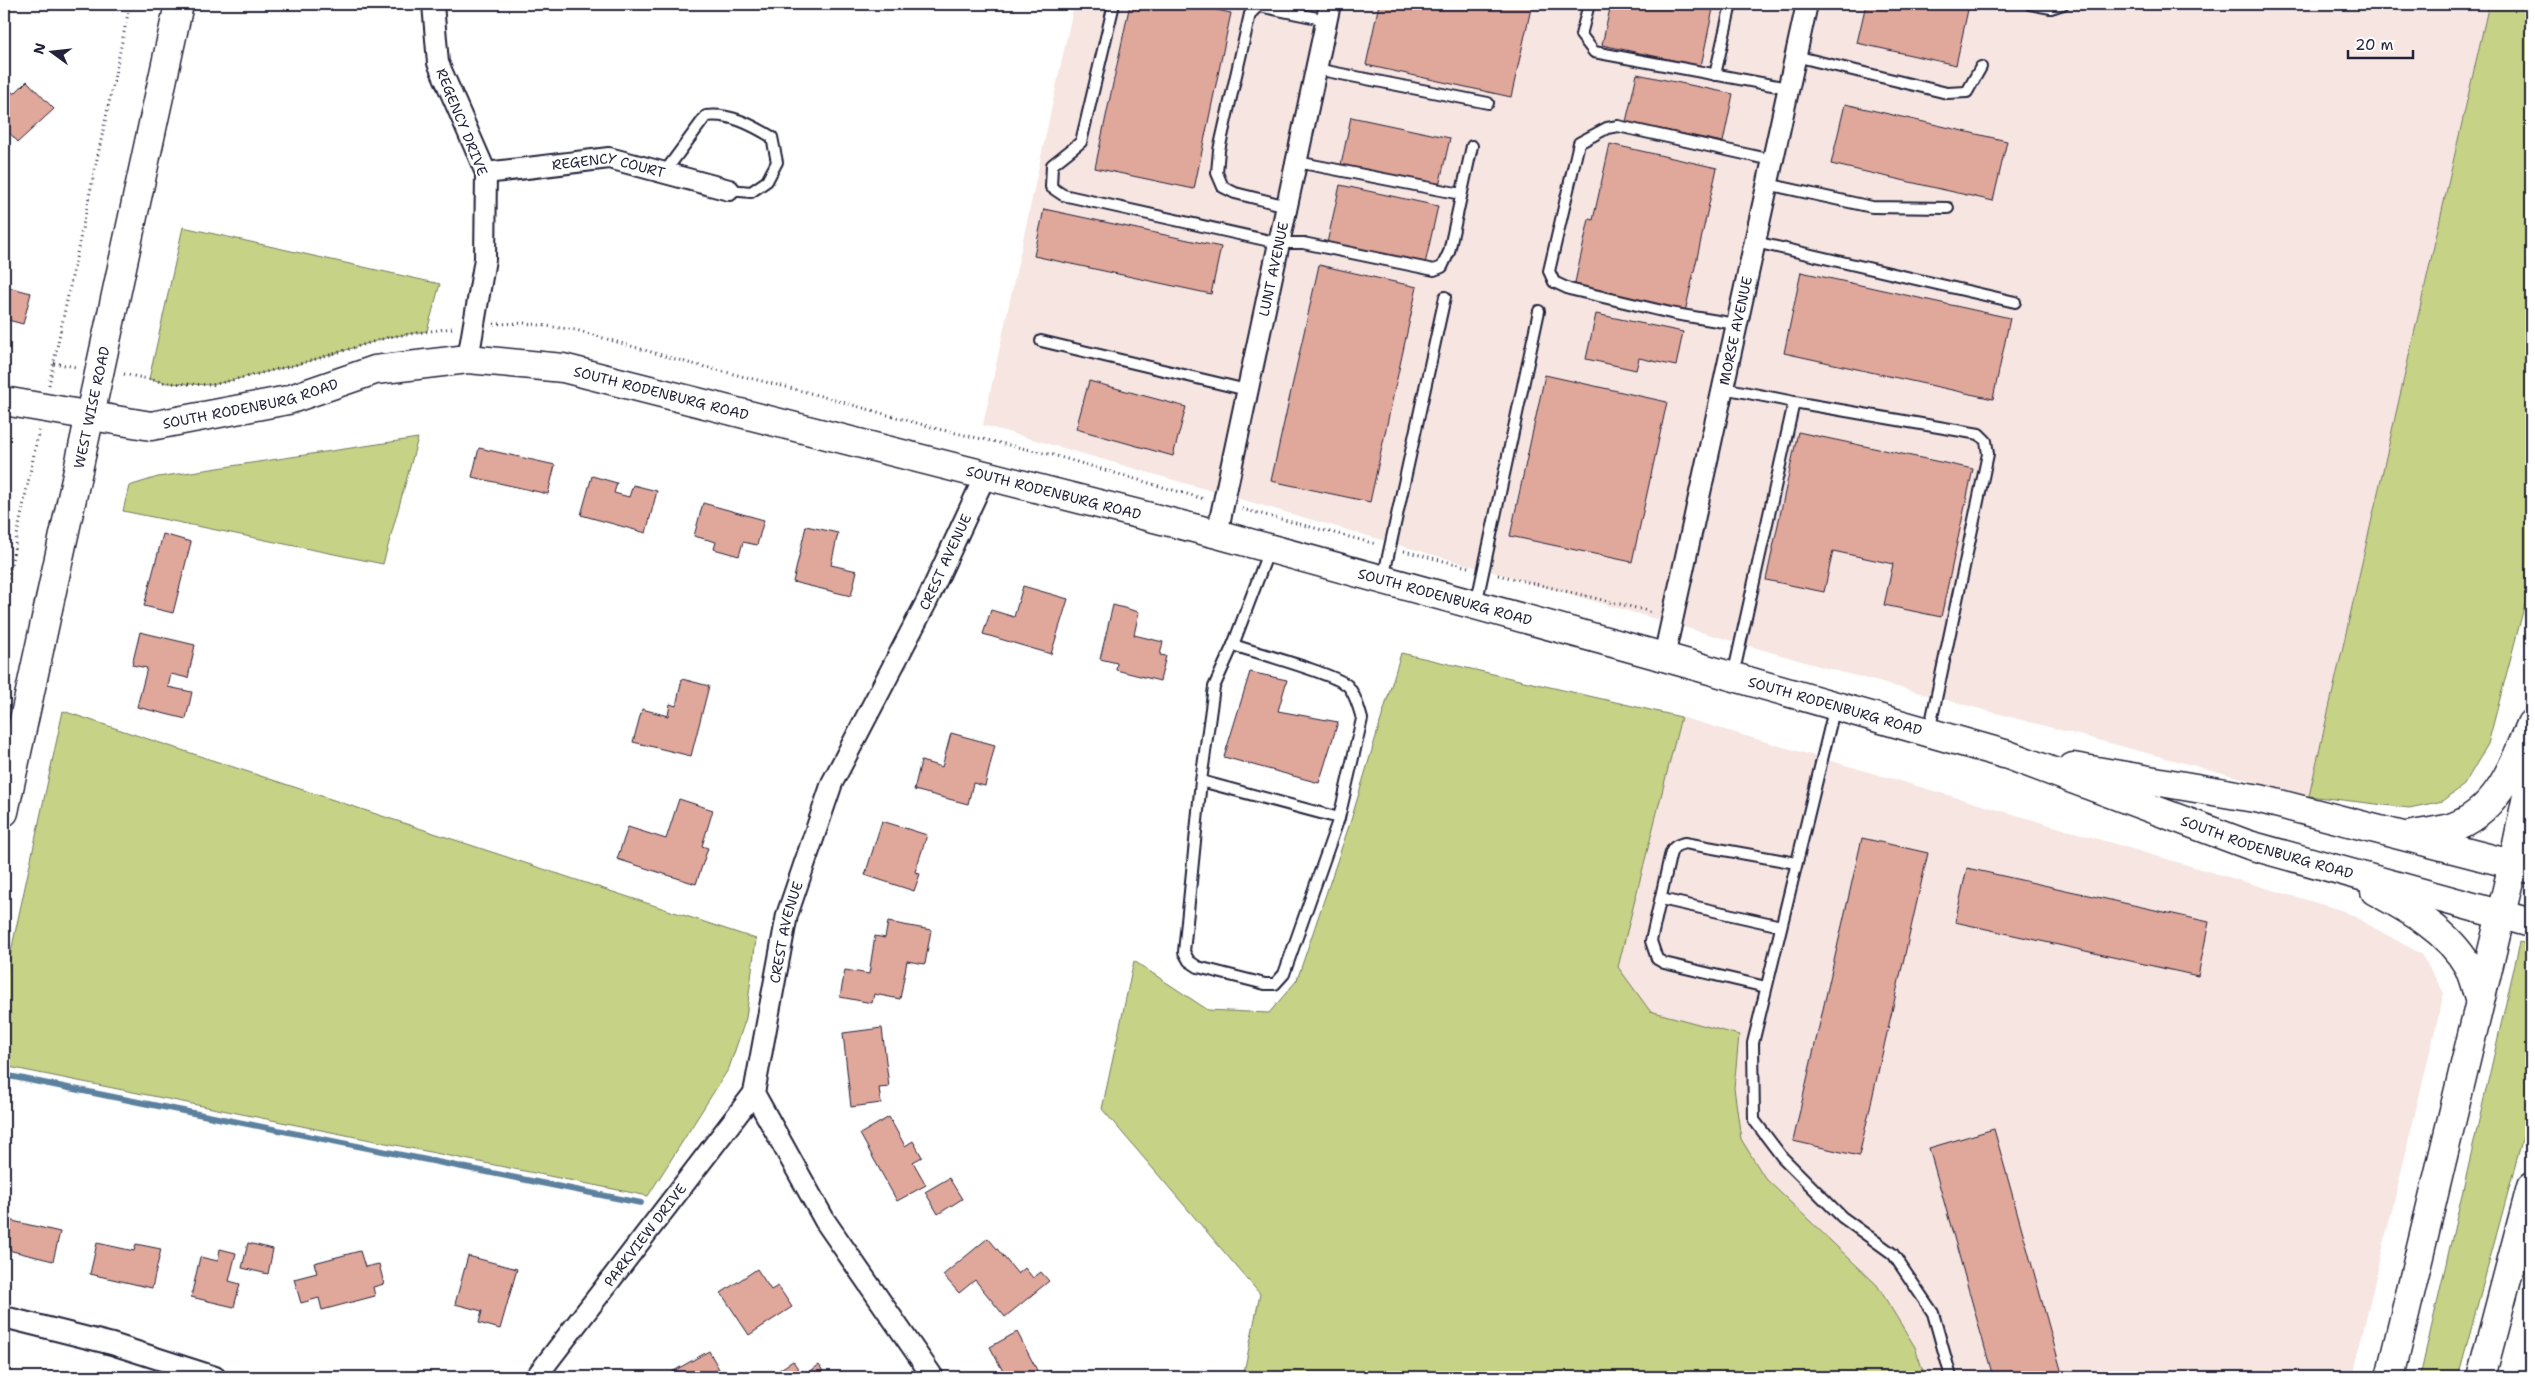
<svg xmlns="http://www.w3.org/2000/svg" width="2535" height="1381" font-family="'Shantell Sans',sans-serif">
	<style>
		.built { fill: #f6e5e1 }
		.green { fill: #c6d286; stroke: #747a60 }
		.lines { fill: none; stroke-linecap: round; stroke-linejoin: round }
		.stream { stroke: #5b819f; stroke-width: 6 }
		.building { fill: #e0a79b; stroke: #22223b }
		.lane-casing { stroke: #22223b; stroke-width: 14 }
		.street-casing { stroke: #22223b; stroke-width: 24 }
		.secondary-casing { stroke: #22223b; stroke-width: 31 }
		.highway-casing { stroke: #22223b; stroke-width: 31 }
		.path { stroke: #22223b; stroke-width: 3; stroke-dasharray: 1 4; stroke-linecap: butt }
		.lane { stroke: #fff; stroke-width: 10 }
		.street { stroke: #fff; stroke-width: 20 }
		.secondary { stroke: #fff; stroke-width: 28 }
		.highway { stroke: #fff; stroke-width: 28 }
		.labels { text-anchor: middle; stroke-width: 4; stroke-linejoin: round; paint-order: stroke }
		.street-label { font-size: 14px; fill: #22223b; stroke: #fff }
	</style>
	<rect width="100%" height="100%" fill="#fff"/>
	<filter id="ink" filterUnits="userSpaceOnUse"><feTurbulence type="fractalNoise" baseFrequency=".02" numOctaves="2"/><feDisplacementMap in="SourceGraphic" scale="10" xChannelSelector="R" yChannelSelector="G"/><feConvolveMatrix kernelMatrix="1 2 1 2 8 2 1 2 1" color-interpolation-filters="sRGB"/></filter>
	<g filter="url(#ink)">
		<g class="built">
			<polygon points="1074,4 2489,4 2309,796 1826,668 983,425"/>
			<polygon points="1681,717 2344,911 2421,954 2444,993 2352,1377 1925,1377 1915,1347 1877,1285 1765,1178 1741,1139 1734,1088 1738,1035 1650,1011 1618,967"/>
		</g>
		<g class="green">
			<polygon points="2489,4 2531,4 2531,581 2488,744 2464,785 2443,801 2409,808 2309,796"/>
			<polygon points="183,227 440,284 427,331 389,337 303,363 212,385 167,383 149,379"/>
			<polygon points="418,438 383,564 123,511 129,486 158,477"/>
			<polygon points="1401,653 1681,717 1618,967 1650,1011 1739,1035 1734,1088 1741,1139 1765,1178 1877,1285 1915,1347 1925,1377 1243,1377 1260,1294 1102,1109 1134,961 1208,1010 1269,1013 1297,980 1351,820"/>
			<polygon points="63,711 756,939 746,1018 729,1068 648,1196 4,1066 4,984"/>
			<polygon points="2520,942 2531,945 2531,1107 2458,1377 2420,1377"/>
		</g>
		<g class="lines">
			<polyline class="stream" points="4,1075 641,1203"/>
		</g>
		<g class="building">
			<polygon points="1130,4 1188,4 1231,13 1194,189 1095,168"/>
			<polygon points="1379,4 1532,4 1511,97 1366,65"/>
			<polygon points="1611,4 1714,4 1701,66 1602,45"/>
			<polygon points="1866,4 1969,5 1956,65 1857,43"/>
			<polygon points="1637,74 1733,94 1723,142 1626,122"/>
			<polygon points="27,81 54,109 18,142 4,127 4,83 14,94"/>
			<polygon points="1845,104 2007,141 1993,201 1831,164"/>
			<polygon points="1351,117 1450,138 1439,186 1341,165"/>
			<polygon points="1610,144 1717,168 1685,312 1574,287 1589,219 1593,220"/>
			<polygon points="1340,185 1438,206 1425,264 1327,243"/>
			<polygon points="1044,209 1221,247 1211,294 1034,256"/>
			<polygon points="1319,265 1417,287 1370,502 1271,481"/>
			<polygon points="1801,272 2010,318 1993,399 1784,353"/>
			<polygon points="4,286 31,293 23,324 4,319"/>
			<polygon points="1596,314 1683,332 1676,366 1639,358 1636,370 1586,359"/>
			<polygon points="1545,375 1667,402 1632,562 1510,536"/>
			<polygon points="1089,381 1186,407 1173,456 1076,429"/>
			<polygon points="1798,432 1973,469 1941,617 1884,605 1893,564 1833,551 1824,592 1766,580"/>
			<polygon points="479,448 555,465 548,494 472,477"/>
			<polygon points="592,476 617,483 614,493 629,497 633,485 657,491 646,533 581,515"/>
			<polygon points="703,503 764,520 757,545 743,542 739,556 714,549 716,542 694,536"/>
			<polygon points="806,526 838,533 831,565 857,571 851,596 793,582"/>
			<polygon points="163,534 191,542 173,613 144,606"/>
			<polygon points="1023,586 1068,599 1051,654 983,634 991,610 1014,617"/>
			<polygon points="1113,605 1139,612 1134,635 1163,642 1160,655 1166,656 1160,681 1116,670 1117,663 1100,659"/>
			<polygon points="140,632 195,645 188,678 171,674 168,687 192,692 186,719 137,707 147,668 132,665"/>
			<polygon points="1250,672 1287,680 1278,711 1338,722 1319,783 1224,757"/>
			<polygon points="682,679 709,686 691,756 633,742 642,709 668,716 670,704 676,706"/>
			<polygon points="951,733 995,745 985,786 973,783 968,804 914,790 921,761 942,767"/>
			<polygon points="679,799 713,810 702,846 708,848 696,884 617,859 628,827 666,839"/>
			<polygon points="882,821 927,835 915,872 920,874 914,891 865,875"/>
			<polygon points="1862,838 1928,853 1859,1156 1793,1141"/>
			<polygon points="1967,868 2209,922 2198,976 1955,922"/>
			<polygon points="888,922 931,930 925,964 907,961 900,999 874,994 872,1003 840,997 845,970 869,974 875,936 885,938"/>
			<polygon points="882,1028 889,1087 879,1088 881,1103 851,1107 843,1033"/>
			<polygon points="889,1117 905,1146 913,1141 922,1157 913,1162 926,1185 897,1201 860,1134"/>
			<polygon points="1994,1129 2063,1377 1993,1377 1929,1148"/>
			<polygon points="949,1178 962,1199 938,1214 925,1192"/>
			<polygon points="4,1219 60,1232 53,1261 4,1249"/>
			<polygon points="988,1238 1018,1274 1025,1268 1033,1278 1041,1272 1049,1281 1005,1317 975,1280 959,1293 943,1275"/>
			<polygon points="97,1243 134,1251 136,1244 161,1249 152,1288 90,1274"/>
			<polygon points="248,1243 273,1249 268,1274 242,1268"/>
			<polygon points="220,1249 236,1253 229,1281 240,1284 234,1307 191,1297 200,1257 218,1261"/>
			<polygon points="360,1251 365,1267 379,1264 384,1284 373,1287 375,1296 322,1310 319,1298 301,1303 294,1279 317,1273 314,1263"/>
			<polygon points="468,1256 517,1269 500,1329 479,1323 482,1311 455,1304"/>
			<polygon points="757,1269 771,1290 778,1286 792,1307 749,1335 721,1293"/>
			<polygon points="1017,1332 1040,1376 1051,1370 1055,1377 1006,1377 990,1347"/>
			<polygon points="709,1351 719,1369 704,1377 663,1377"/>
			<polygon points="793,1361 803,1376 819,1365 827,1377 768,1377"/>
		</g>
		<g class="lines">
			<g class="lane-casing">
				<g id="lane">
					<polyline points="1114,4 1081,142 1052,165 1051,187 1063,195 1279,243 1303,243 1434,270 1442,267 1449,252 1472,146"/>
					<polyline points="1249,4 1327,20"/>
					<polyline points="1260,4 1250,14 1219,150 1217,173 1223,187 1235,193 1287,206"/>
					<polyline points="1589,4 1581,35 1594,52 1788,88"/>
					<polyline points="2030,4 2051,8 2063,4"/>
					<polyline points="1795,56 1947,93 1967,92 1981,67"/>
					<polyline points="1316,69 1488,103"/>
					<polyline points="1715,75 1731,4"/>
					<polyline points="1297,162 1461,194"/>
					<path d="M664 173 706 116C730 113 752 125 772 137L777 162 767 181 751 192 729 190"/>
					<polyline points="1767,184 1872,207 1948,208"/>
					<polyline points="1755,242 2015,302"/>
					<polyline points="1736,324 1675,314 1569,289 1554,282 1549,271 1579,143 1607,128 1618,126 1772,160"/>
					<polyline points="1041,341 1247,390"/>
					<polyline points="1723,388 1794,402 1733,676"/>
					<polyline points="1794,402 1979,434 1986,441 1988,454 1929,732"/>
					<polyline points="1383,579 1445,297"/>
					<polyline points="1476,605 1539,311"/>
					<path d="M1233 645C1254 652 1336 674 1348 686 1355 694 1359 708 1362 719L1339 818"/>
					<polyline points="1835,706 1753,1043 1754,1120 1782,1157 1842,1217 1893,1254 1933,1313 1951,1377"/>
					<polyline points="1201,781 1339,818 1284,974 1275,984 1265,984 1198,967 1189,961 1184,952 1201,781 1214,687 1233,645 1269,550"/>
					<polyline points="1661,899 1781,926"/>
					<path d="M1766 987 1664 963 1657 959 1651 941 1670 856C1672 847 1676 845 1685 843L1796 863"/>
				</g>
			</g>
			<g class="street-casing">
				<g id="street">
					<polyline points="433,4 438,63 486,173 485,259 468,359"/>
					<path id="s1" d="M486 173 609 158 729 190"/>
					<path id="s2" d="M1217 534 1330 4"/>
					<path id="s3" d="M1664 657 1807 4"/>
					<polyline points="4,1317 112,1344 215,1377"/>
					<path id="s4" d="M536 1377 754 1093"/>
					<path id="s5" d="M933 1377 825 1221 754 1093 787 915 832 783 927 601 985 476"/>
				</g>
			</g>
			<g class="secondary-casing">
				<g id="secondary">
					<path id="s6" d="M4 401 151 426 288 400 375 370 468 359 563 368 1217 534 1664 657 2008 755 2249 845 2531 923"/>
					<polyline points="2073,767 2260,799 2531,869"/>
					<path id="s7" d="M4 812 179 4"/>
					<path d="M2412 835C2424 833 2438 831 2450 828 2497 813 2514 765 2531 724"/>
					<path d="M2375 891C2410 910 2448 931 2468 966 2473 976 2476 989 2479 999"/>
					<polyline points="2390,1377 2513,864 2531,776"/>
				</g>
			</g>
			<g class="highway-casing">
				<polyline id="highway" points="2481,1377 2531,1187"/>
			</g>
			<g class="path">
				<polyline points="494,324 524,323 576,330 689,363 810,393 938,429 1053,455 1204,499"/>
				<polyline points="54,363 76,367"/>
				<polyline points="124,374 167,383 212,385 303,363 389,337 452,328"/>
				<polyline points="49,385 130,4"/>
				<polyline points="1242,509 1376,544"/>
				<polyline points="1404,551 1468,567"/>
				<polyline points="1498,575 1653,612"/>
				<polyline points="4,598 39,430"/>
			</g>
			<use href="#lane" class="lane"/>
			<use href="#street" class="street"/>
			<use href="#secondary" class="secondary"/>
			<use href="#highway" class="highway"/>
		</g>
	</g>
	<g class="labels">
		<g class="street-label">
			<text transform="translate(462 122) rotate(68)" y="5">REGENCY DRIVE</text>
			<text dy="5" stroke="none"><textPath href="#s1" startOffset="124">REGENCY COURT</textPath></text>
			<text dy="5" stroke="none"><textPath href="#s2" startOffset="271">LUNT AVENUE</textPath></text>
			<text dy="5" stroke="none"><textPath href="#s3" startOffset="334">MORSE AVENUE</textPath></text>
			<text dy="5" stroke="none"><textPath href="#s6" startOffset="671">SOUTH RODENBURG ROAD</textPath></text>
			<text dy="5" stroke="none"><textPath href="#s6" startOffset="251">SOUTH RODENBURG ROAD</textPath></text>
			<text dy="5" stroke="none"><textPath href="#s7" startOffset="414">WEST WISE ROAD</textPath></text>
			<text dy="5" stroke="none"><textPath href="#s6" startOffset="1076">SOUTH RODENBURG ROAD</textPath></text>
			<text dy="5" stroke="none"><textPath href="#s5" startOffset="905">CREST AVENUE</textPath></text>
			<text dy="5" stroke="none"><textPath href="#s6" startOffset="1481">SOUTH RODENBURG ROAD</textPath></text>
			<text dy="5" stroke="none"><textPath href="#s6" startOffset="1886">SOUTH RODENBURG ROAD</textPath></text>
			<text dy="5" stroke="none"><textPath href="#s6" startOffset="2341">SOUTH RODENBURG ROAD</textPath></text>
			<text dy="5" stroke="none"><textPath href="#s5" startOffset="500">CREST AVENUE</textPath></text>
			<text dy="5" stroke="none"><textPath href="#s4" startOffset="179">PARKVIEW DRIVE</textPath></text>
		</g>
	</g>
	<rect width="2535" height="1381" fill="none" stroke="#fff" stroke-width="20"/>
	<rect x="10" y="10" width="2515" height="1361" fill="none" stroke="#22223b" stroke-width="2" filter="url(#ink)"/>
	<g transform="translate(52 52) rotate(285)" stroke="#ffffff" stroke-width="4" paint-order="stroke">
	<path d="M0-4L9 19L0 12L-9 19Z" fill="#22223b"/>
	<text y="-8" font-size="14" font-weight="bold" text-anchor="middle" fill="#22223b">N</text>
	</g>
	<path d="M2348 50v8h65v-8" fill="none" stroke="#22223b" stroke-width="2.5"/>
	<text x="2355" y="50" font-size="15" fill="#22223b" stroke="#ffffff" stroke-width="4" paint-order="stroke">20 m</text>
</svg>
